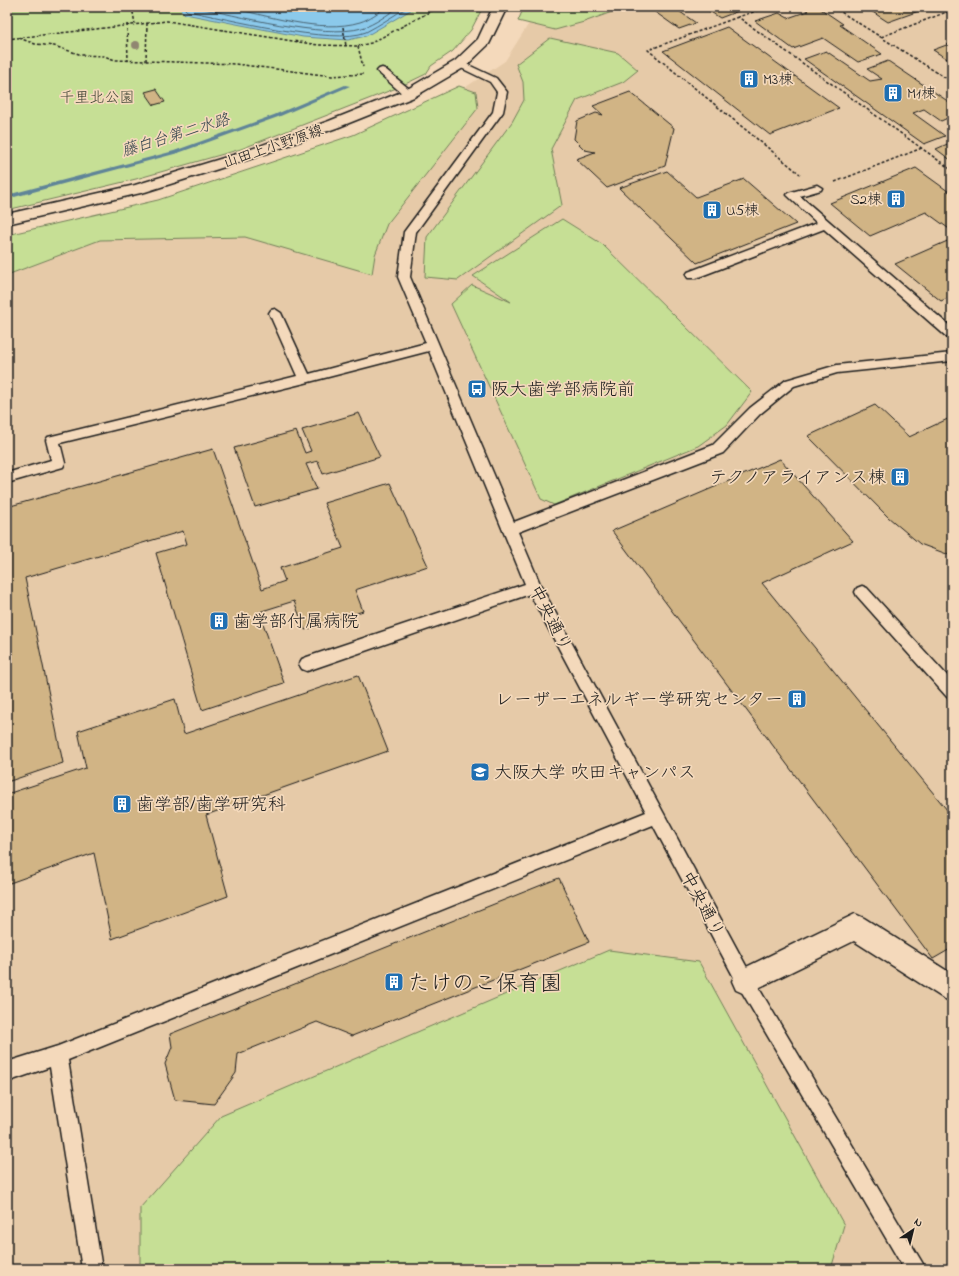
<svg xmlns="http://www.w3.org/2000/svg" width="959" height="1276" font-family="'Indie Flower','Klee One',sans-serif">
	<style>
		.built { fill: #e6caa8 }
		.green { fill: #c6df95; stroke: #717e58 }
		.water { fill: #8bc9eb; stroke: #5f8498 }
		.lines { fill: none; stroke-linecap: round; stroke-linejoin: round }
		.shore { stroke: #48616f; stroke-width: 1 }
		.stream { fill: #5f8498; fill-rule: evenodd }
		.building { fill: #d1b485; stroke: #1c1c1c }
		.service-casing { stroke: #1c1c1c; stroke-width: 3 }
		.minor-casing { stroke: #1c1c1c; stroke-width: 3 }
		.secondary-casing { stroke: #1c1c1c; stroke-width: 3 }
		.path { stroke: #1c1c1c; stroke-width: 1.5; stroke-dasharray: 3 2; stroke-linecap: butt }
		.service { fill: #f4d9bb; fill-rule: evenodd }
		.minor { fill: #f4d9bb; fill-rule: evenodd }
		.secondary { fill: #f4d9bb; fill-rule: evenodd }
		.tree { fill: #908671 }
		.labels { text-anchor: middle; stroke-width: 3.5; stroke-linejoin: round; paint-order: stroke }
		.far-poi-label { font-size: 15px; fill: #1c1c1c; stroke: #f4d9bb; text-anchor: start }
		.far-park-label { font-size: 15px; fill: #3e4334; stroke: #f4d9bb }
		.far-street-label { font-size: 15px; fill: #1c1c1c; stroke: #f4d9bb }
		.far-water-label { font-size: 16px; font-style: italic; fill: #384750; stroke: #f4d9bb }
		.poi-label { font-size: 18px; fill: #1c1c1c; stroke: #f4d9bb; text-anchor: start }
		.street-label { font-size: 18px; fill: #1c1c1c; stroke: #f4d9bb }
		.near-poi-label { font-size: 22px; fill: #1c1c1c; stroke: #f4d9bb; text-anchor: start }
	</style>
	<rect width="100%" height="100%" fill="#f4d9bb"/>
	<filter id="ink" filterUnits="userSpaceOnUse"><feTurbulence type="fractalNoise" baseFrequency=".025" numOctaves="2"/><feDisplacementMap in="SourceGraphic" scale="8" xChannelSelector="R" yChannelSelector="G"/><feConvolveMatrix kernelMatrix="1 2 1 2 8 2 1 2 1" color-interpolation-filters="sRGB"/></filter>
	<g filter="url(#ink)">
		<polygon class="built" points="536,7 952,7 952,1269 7,1269 7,275 421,117 505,61 535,14"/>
		<g class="green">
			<polygon points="7,7 483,7 471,30 453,51 431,66 426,74 399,87 241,149 136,179 7,210"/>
			<polygon points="524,7 626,7 584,22 555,30 518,21"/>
			<polygon points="550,38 618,53 638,70 623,82 577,100 551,149 562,205 458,280 425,277 427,237 512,122 524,100 523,82 516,64"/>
			<polygon points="459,86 476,92 478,108 387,224 375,255 372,274 245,237 100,240 7,275 7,235 158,200 353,135"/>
			<polygon points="562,219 602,244 752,392 727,425 698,446 554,505 541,499 451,304 472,285 511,302 473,276"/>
			<polygon points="609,950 699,962 844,1225 831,1269 140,1269 140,1208 221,1116"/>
		</g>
		<polygon class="water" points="178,7 416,7 366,36 348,40 303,37 185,14"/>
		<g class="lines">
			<g class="shore">
				<path d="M183 7 187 11C225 18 333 46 366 32 380 25 394 15 408 7"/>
				<path d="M195 7C235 15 324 39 362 28 374 25 388 14 399 7"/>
				<path d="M227 7C266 15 321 34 360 22 370 19 378 12 387 7"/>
			</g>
			<polygon class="stream" points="345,85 350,86 278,117 178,153 7,199 7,195 174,151 274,115"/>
		</g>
		<g class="building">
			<polygon points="648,7 673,7 696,23 679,29"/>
			<polygon points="703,7 736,7 741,10 720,18"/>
			<polygon points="802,7 818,7 843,24 840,25 882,54 858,62 823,38 793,49 755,21 779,13 788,18 808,11"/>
			<polygon points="865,7 930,7 888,22"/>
			<polygon points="727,27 839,108 770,135 663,51"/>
			<polygon points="952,43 952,62 933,50"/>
			<polygon points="826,51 870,81 882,79 867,69 888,61 952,104 952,116 941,121 924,109 913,113 945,136 924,144 804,59"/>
			<polygon points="156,89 165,102 154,105 145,92"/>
			<polygon points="630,92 674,128 665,166 607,188 576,159 595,152 585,150 574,139 577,121 596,113 603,115 593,106"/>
			<polygon points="952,142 952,161 936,149"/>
			<polygon points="916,168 952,194 952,231 926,212 870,236 830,203"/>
			<polygon points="667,171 696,197 744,179 796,224 697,263 619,188"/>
			<polygon points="952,239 952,296 941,301 895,264"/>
			<polygon points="875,405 909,437 952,417 952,556 920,544 888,517 808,436"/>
			<polygon points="359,413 380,457 323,474 318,461 306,464 317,489 255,507 234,448 296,431 305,453 311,451 302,430"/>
			<polygon points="213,449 262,589 285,581 280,568 343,548 324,503 390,483 428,566 355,590 363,611 305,630 294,601 259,612 284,683 202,710 156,553 187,544 183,531 25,578 63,763 7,782 7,507"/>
			<polygon points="780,459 853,541 762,583 952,816 952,948 933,959 612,531"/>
			<polygon points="358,675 388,751 206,815 228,896 112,939 94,853 7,884 7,794 86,768 78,731 175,699 184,734"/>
			<polygon points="559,878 589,942 352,1036 317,1022 238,1054 236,1073 214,1104 175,1100 165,1064 172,1047 170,1034"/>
		</g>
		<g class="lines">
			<g class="service-casing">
				<g id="service">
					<polygon points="460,61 496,78 507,92 503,112 416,232 410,277 514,522 713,445 750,408 786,380 837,365 952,353 952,361 837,373 794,386 760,414 723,453 518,532 541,586 751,975 926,1269 904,1269 739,987 653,825 68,1060 102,1269 82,1269 50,1067 7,1082 7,1062 58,1046 646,812 530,594 307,671 302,669 299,664 302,659 307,657 525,584 429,351 305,383 60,443 65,463 63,467 7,483 7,473 51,460 46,440 48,437 297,376 269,313 271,310 275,309 281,313 309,374 426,343 398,277 404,232 493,112 497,92 490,82 457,66 455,64 457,62"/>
					<polygon points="382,68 385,69 413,92 414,94 413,96 405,96 379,73 377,71 379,69"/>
					<polygon points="817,185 822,188 821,190 800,196 952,328 952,339 948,338 824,229 696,278 688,278 686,275 688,272 817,223 787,195 788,193"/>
					<polygon points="862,586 867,588 952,681 952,699 947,697 857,596 855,592 857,588"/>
				</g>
			</g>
			<g class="minor-casing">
				<polygon id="minor" points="855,914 864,918 952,974 952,1002 943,998 854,941 754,990 745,994 736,990 732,981 736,972"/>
			</g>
			<g class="secondary-casing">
				<polygon id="secondary" points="493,7 507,7 489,44 465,67 414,97 339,127 253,158 145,192 7,224 7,214 135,185 243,152 329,121 404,91 455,61 478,39"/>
			</g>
			<g class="path">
				<polyline points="132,7 135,24"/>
				<polyline points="768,7 738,17 952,170"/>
				<polyline points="833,7 952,82"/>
				<polyline points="738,17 648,50 800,174"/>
				<polyline points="127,24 128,61"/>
				<polyline points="343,27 346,46"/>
				<polyline points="881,37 952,10"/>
				<polyline points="19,38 35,44 54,46 82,55 104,56 115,60 235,64 332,76 363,74"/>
				<polyline points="7,39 167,21 318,45 358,46 371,43 439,7"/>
				<polyline points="358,46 363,67"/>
				<polyline points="146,61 147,23"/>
				<polyline points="835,182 922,148"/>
			</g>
			<use href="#service" class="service"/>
			<use href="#minor" class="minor"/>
			<use href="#secondary" class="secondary"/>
		</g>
		<circle class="tree" cx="136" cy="45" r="4"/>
	</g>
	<defs>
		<g id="building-square" transform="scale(1)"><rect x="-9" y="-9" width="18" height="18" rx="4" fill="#1f6fb2" stroke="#f4d9bb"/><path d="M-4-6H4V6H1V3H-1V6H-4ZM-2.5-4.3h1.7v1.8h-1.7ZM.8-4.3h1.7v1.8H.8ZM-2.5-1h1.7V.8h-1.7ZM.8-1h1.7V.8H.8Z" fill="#fff"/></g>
		<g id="bus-square" transform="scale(1)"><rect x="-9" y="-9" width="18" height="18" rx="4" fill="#1f6fb2" stroke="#f4d9bb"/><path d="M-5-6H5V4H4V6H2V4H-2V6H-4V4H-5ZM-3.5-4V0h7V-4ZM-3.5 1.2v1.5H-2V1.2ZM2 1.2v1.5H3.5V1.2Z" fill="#fff"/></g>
		<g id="university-square" transform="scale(1)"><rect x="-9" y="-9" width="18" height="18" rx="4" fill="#1f6fb2" stroke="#f4d9bb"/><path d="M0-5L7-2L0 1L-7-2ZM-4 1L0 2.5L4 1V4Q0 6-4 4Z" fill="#fff"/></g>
	</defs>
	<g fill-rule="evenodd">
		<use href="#building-square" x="749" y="79"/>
		<use href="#building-square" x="893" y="93"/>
		<use href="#building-square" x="896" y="199"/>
		<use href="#building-square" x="712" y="210"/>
		<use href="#bus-square" x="477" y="389"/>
		<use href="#building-square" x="900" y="477"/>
		<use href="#building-square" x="219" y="621"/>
		<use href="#building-square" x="797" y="699"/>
		<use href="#university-square" x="480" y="772"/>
		<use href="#building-square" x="122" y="804"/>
		<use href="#building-square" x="394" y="982"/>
	</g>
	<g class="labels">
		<g class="far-poi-label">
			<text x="763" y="84">M3棟</text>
			<text x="907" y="98">M1棟</text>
			<text x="882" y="204" text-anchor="end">S2棟</text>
			<text x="726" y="215">U5棟</text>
		</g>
		<g class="far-park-label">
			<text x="97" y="102">千里北公園</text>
		</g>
		<g class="far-street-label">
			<text transform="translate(273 146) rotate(-19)" y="5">山田上小野原線</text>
		</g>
		<g class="far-water-label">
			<text transform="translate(175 134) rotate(-17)" y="6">藤白台第二水路</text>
		</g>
		<g class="poi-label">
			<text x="491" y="395">阪大歯学部病院前</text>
			<text x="886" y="483" text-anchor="end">テクノアライアンス棟</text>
			<text x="233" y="627">歯学部付属病院</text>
			<text x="783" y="705" text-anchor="end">レーザーエネルギー学研究センター</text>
			<text x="494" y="778">大阪大学 吹田キャンパス</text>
			<text x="136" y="810">歯学部/歯学研究科</text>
		</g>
		<g class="street-label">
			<text transform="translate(551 618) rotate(63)" y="6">中央通り</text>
			<text transform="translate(703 904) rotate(62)" y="6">中央通り</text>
		</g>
		<g class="near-poi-label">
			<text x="408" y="990">たけのこ保育園</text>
		</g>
	</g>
	<rect width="959" height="1276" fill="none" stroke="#f4d9bb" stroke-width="24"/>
	<rect x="12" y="12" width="935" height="1252" fill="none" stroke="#1c1c1c" stroke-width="1.5" filter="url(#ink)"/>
	<g transform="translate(913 1230) rotate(35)" stroke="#f4d9bb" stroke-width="3" paint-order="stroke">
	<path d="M0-3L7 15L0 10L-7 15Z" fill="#1c1c1c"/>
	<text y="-6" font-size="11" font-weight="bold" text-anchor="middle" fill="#1c1c1c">N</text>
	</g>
</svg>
